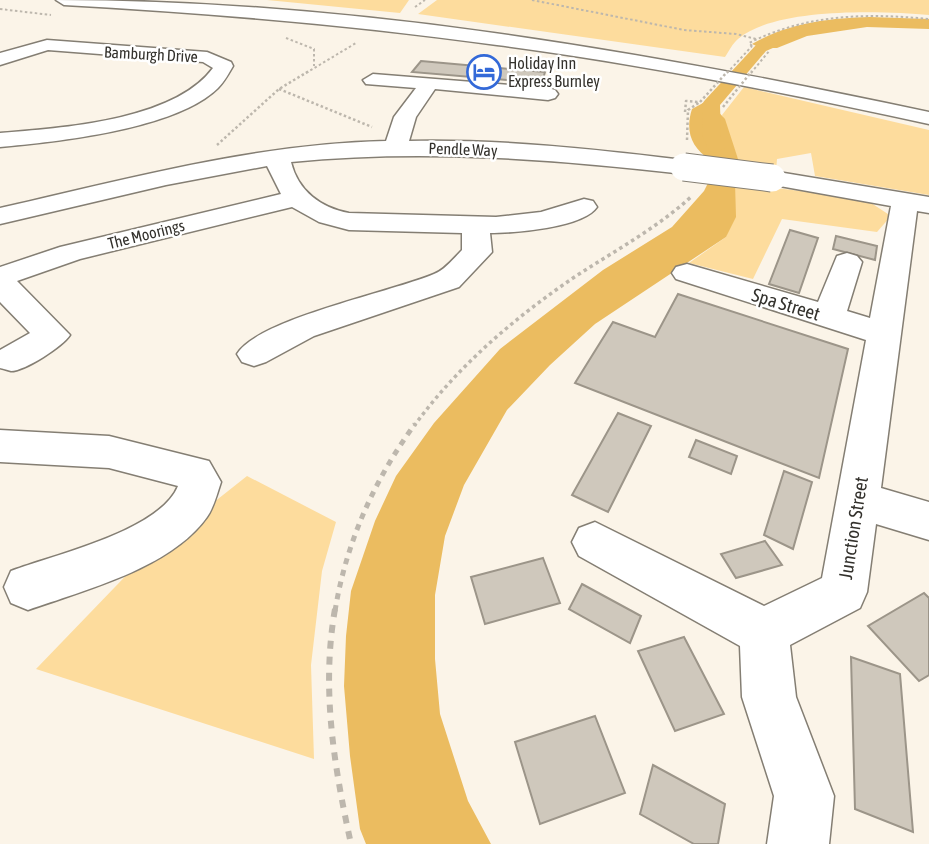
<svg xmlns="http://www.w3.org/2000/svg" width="929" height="844" font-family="'Asap Condensed',sans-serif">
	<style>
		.green { fill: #fddc9d }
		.water { fill: #ebbc60 }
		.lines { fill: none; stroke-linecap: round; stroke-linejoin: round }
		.canal { fill: #ebbc60; fill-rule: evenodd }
		.building { fill: #cfc8bc; stroke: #9c9589; stroke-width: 2 }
		.minor-casing { stroke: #847e73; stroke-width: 3 }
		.highway-casing { stroke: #847e73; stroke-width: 3 }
		.path-far4 { stroke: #bdb7ad; stroke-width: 2; stroke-dasharray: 2.5 2.5; stroke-linecap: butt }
		.path-far3 { stroke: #bdb7ad; stroke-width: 2.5; stroke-dasharray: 2.5 2.5; stroke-linecap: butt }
		.path-far2 { stroke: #bdb7ad; stroke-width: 3.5; stroke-dasharray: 3.5 3.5; stroke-linecap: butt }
		.path-far1 { stroke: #bdb7ad; stroke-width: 5; stroke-dasharray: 6 6; stroke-linecap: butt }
		.path { stroke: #bdb7ad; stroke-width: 6; stroke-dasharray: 8 8; stroke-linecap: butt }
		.minor { fill: #fff; fill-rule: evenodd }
		.highway { fill: #fff; fill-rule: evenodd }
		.minor-bridge-casing { stroke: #847e73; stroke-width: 29; stroke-linecap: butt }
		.path-bridge-far1 { stroke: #bdb7ad; stroke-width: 2; stroke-dasharray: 2.5 2.5; stroke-linecap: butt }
		.path-bridge { stroke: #bdb7ad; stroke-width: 2.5; stroke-dasharray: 2.5 2.5; stroke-linecap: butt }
		.minor-bridge { stroke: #fff; stroke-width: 27 }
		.labels { text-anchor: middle; stroke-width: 5; stroke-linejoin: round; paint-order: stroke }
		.far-street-label { font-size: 16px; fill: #33312c; stroke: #fff }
		.far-poi-label { font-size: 16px; fill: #33312c; stroke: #fff; text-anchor: start }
		.street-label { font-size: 19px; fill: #33312c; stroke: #fff }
	</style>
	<rect width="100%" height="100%" fill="#fbf4e8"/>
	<g class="green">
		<polygon points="267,0 409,0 400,13"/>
		<path d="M437 0H929V15C881 11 776 7 738 39 733 43 729 51 725 57L418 14Z"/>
		<polygon points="744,87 929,130 929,195 815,176 811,153 777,159 776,171 740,165 722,115"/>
		<polygon points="735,183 865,199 891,216 877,232 782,219 753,279 689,263 726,237"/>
		<polygon points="247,476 336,522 322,571 311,665 314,759 36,669 141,560"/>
	</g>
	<g class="water">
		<path d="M870 17 929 19V29L867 27 807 36 777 48H761L752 44C788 23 829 18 870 17Z"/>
		<path d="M703 103 711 104 725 119 740 165 735 183 736 217 726 237 595 324 550 365 507 410 464 485 445 536 435 595V659L440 714 468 801 491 844H366L360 829 350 756 344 686 346 636 351 591 375 521 396 476 434 423 500 349 603 270 672 227 704 191 708 183 710 160C691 147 685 131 692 109Z"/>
	</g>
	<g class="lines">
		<polygon class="canal" points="800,27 805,28 805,34 766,51 720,105 721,137 726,147 716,153 709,151 703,137 702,104 705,100 756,45"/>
	</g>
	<g class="building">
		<polygon points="421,61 545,72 542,83 412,72"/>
		<polygon points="790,230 818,238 799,293 769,284"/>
		<polygon points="836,236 877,246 875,260 833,249"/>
		<polygon points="678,294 848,349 819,478 575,383 613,322 655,337"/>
		<polygon points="618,413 651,426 608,512 572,495"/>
		<polygon points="696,440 737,456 731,474 689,457"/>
		<polygon points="784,471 812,482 793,549 764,535"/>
		<polygon points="765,541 782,565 736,578 721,554"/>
		<polygon points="543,558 560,603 485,624 471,577"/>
		<polygon points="582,584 641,616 630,643 569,609"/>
		<polygon points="924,593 929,598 929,675 919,681 868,626"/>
		<polygon points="684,637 724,714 675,731 638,651"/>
		<polygon points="851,657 900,674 913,832 855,809"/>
		<polygon points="595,716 625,793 540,824 515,742"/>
		<polygon points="653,765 725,804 718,844 694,844 640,814"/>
	</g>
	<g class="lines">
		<g class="minor-casing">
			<g id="minor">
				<path d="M47 40 207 52 231 62 233 66C229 73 224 82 218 88 177 129 57 142 0 147V133C61 128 174 121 213 68L203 62 48 50 0 65V53Z"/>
				<path d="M373 74 548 88 555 90 558 94 555 98 548 100 435 89 416 117 409 141C501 139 593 149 684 160L693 162 696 167 693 172 684 174C553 159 423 149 291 162 298 191 321 208 349 213L496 217 541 212 584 199 593 201 597 207C583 228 514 233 490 233L492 252 459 287 314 336 266 362 254 366 242 362 237 354C258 319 392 292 434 274 445 270 454 258 462 250V233L349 230 319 222 292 207 80 259 17 281 70 335C63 346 25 371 11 371 11 371 1 368 0 368V350L30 333 0 302V267L60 247 281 194 267 166 166 185 0 224V208C127 179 254 144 386 141L394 117 416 88 366 84 363 80Z"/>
				<polygon points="772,171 929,197 929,213 917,211 881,488 929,502 929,540 876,524 867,592 860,608 790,645 796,697 834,796 829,844 767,844 774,796 742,697 740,646 579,556 572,542 579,528 595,522 764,606 822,578 866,340 676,279 672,273 676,267 687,264 818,302 837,256 847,253 857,256 862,262 847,311 870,318 891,206 763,183 760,178 763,173"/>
				<path d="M0 430 109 436 209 461 221 482C217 494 214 507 207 517 171 568 85 590 28 610L11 603 4 587 11 571C53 555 160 531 178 486L109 468 0 462Z"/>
			</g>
		</g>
		<g class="highway-casing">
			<path id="highway" d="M56 0C350 0 643 51 929 112V124C786 93 642 64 497 45 353 25 209 13 64 5Z"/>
		</g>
		<g class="path-far4">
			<polyline points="532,0 684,30 736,34 756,39"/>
			<polyline points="415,7 425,0"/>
			<polyline points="0,9 51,15"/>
			<polyline points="286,38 314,49 314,66"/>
			<path d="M752 46 749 43C807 14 866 13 929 19"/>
			<polyline points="306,73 356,43"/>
		</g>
		<g class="path-far3">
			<polyline points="279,89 372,127"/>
			<polyline points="685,112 686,101 699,102"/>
			<polyline points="687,140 688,110 700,102"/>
			<polyline points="217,145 279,89 309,71"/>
		</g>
		<path class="path-far2" d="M414 426C457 367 513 319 573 278 614 251 656 229 692 196"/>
		<path class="path-far1" d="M335 611C346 543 374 480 415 424"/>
		<path class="path" d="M335 609C321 689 334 766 351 844"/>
		<use href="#minor" class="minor"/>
		<use href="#highway" class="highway"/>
		<g class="minor-bridge-casing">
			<polyline id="minor-bridge" points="684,167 772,178"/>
		</g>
		<g class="path-bridge-far1">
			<polyline points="727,73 752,46"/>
			<polyline points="751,73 770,50"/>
		</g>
		<g class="path-bridge">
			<polyline points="700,102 728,71"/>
			<polyline points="723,107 752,71"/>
		</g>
		<use href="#minor-bridge" class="minor-bridge"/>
	</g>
	<defs>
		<g id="hotel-ring" transform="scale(1.75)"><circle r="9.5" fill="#fff" stroke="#3369d8" stroke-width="1.5"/><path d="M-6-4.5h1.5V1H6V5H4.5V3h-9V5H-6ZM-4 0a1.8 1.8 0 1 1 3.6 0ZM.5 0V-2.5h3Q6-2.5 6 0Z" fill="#3369d8"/></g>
	</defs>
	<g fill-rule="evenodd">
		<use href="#hotel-ring" x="484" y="72"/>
	</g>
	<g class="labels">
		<g class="far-street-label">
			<text transform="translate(151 54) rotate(3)" y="6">Bamburgh Drive</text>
			<text transform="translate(463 149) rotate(2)" y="6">Pendle Way</text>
			<text transform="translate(146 234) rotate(-14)" y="6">The Moorings</text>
		</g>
		<g class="far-poi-label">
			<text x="508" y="69">Holiday Inn<tspan x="508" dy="18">Express Burnley</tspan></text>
		</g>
		<g class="street-label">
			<text transform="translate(786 304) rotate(17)" y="7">Spa Street</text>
			<text transform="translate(853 528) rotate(-81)" y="7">Junction Street</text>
		</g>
	</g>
</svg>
